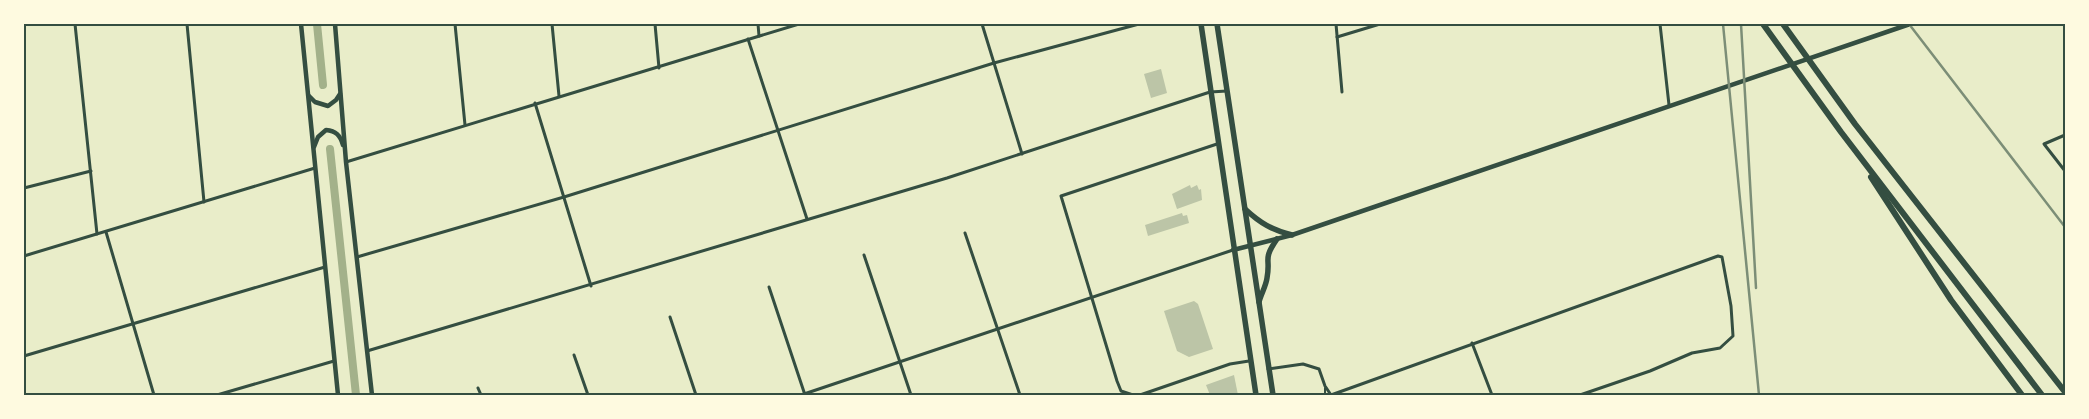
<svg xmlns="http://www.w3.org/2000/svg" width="2089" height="419" font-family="'Archivo Narrow',sans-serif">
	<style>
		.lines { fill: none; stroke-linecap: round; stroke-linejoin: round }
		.canal { stroke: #a3b18a; stroke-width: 8 }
		.building { fill: #bcc5a7 }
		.service { stroke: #344e41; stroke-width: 2 }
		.minor { stroke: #344e41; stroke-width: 3 }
		.secondary { stroke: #344e41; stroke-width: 4.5 }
		.trunk { stroke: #344e41; stroke-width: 5.5 }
		.motorway { stroke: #344e41; stroke-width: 6 }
		.rail { stroke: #7c8e77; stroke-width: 2.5 }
		.neatline { fill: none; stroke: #344e41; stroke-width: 2 }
	</style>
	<rect width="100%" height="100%" fill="#e9edc9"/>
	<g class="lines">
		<g class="canal">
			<polyline points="317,24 323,85"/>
			<polyline points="330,149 356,395"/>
		</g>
	</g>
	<g class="building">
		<polygon points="1161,69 1167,93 1151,98 1144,74"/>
		<polygon points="1190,185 1191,188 1197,185 1199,190 1201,189 1202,200 1177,209 1172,194"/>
		<polygon points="1182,213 1183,216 1187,215 1189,223 1148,236 1145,225"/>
		<polygon points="1194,301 1198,304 1213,349 1189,357 1177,351 1164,311"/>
		<polygon points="1234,375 1238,395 1210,395 1206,385"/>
	</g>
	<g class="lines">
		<polyline class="service" points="1325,388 1325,395"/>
		<g class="minor">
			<polyline points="75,24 97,234"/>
			<polyline points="187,24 204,202"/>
			<polyline points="455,24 465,125"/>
			<polyline points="552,24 559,96"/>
			<polyline points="655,24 659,68"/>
			<polyline points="758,24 759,36"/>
			<polyline points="982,24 1022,154"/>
			<polyline points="1336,24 1342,92"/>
			<polyline points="1660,24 1669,105"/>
			<polyline points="1337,37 1380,24"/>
			<polyline points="748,39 807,219"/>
			<polyline points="535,103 591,286"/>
			<polyline points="2065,135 2044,144 2065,171"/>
			<polyline points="346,162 799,24"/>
			<polyline points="24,188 91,171"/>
			<polyline points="106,232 154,395"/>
			<polyline points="965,233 1020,395"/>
			<polyline points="864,255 911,395"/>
			<polyline points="24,256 315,168"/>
			<polyline points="357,257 564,197 994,63 1139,24"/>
			<polyline points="769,287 805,395"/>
			<polyline points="670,317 696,395"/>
			<polyline points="1472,343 1492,395"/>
			<polyline points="367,351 947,178 1210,92 1227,91"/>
			<polyline points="574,355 588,395"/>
			<polyline points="24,356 325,267"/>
			<polyline points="1268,369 1303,364 1319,369 1325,386 1331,395 1718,256 1722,257 1731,306 1733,336 1720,348 1692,353 1650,371 1580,395"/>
			<polyline points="478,388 481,395"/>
			<polyline points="217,395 334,361"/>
			<polyline points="801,395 1233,250"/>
			<polyline points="1133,395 1121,391 1117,381 1061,196 1217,144"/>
			<polyline points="1140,395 1230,364 1249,361"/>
		</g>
		<g class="secondary">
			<polyline points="301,24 338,395"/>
			<polyline points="335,24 346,162 372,395"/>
			<polyline points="309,96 315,102 328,106 336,100 340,94"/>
			<path d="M314 147 318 137 326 130C336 131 340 135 343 145"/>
			<polyline points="1233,250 1292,235 1910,24"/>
		</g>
		<g class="trunk">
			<polyline points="1201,24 1256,395"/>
			<polyline points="1217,24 1273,395"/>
			<path d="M1245 209C1260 223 1272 230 1292 235"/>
			<path d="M1259 302C1261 294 1266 286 1267 278 1271 257 1262 261 1277 239"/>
		</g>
		<g class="motorway">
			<polyline points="1763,24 1841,132 2042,395"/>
			<polyline points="1783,24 1855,124 2065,392"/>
			<polyline points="1871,177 1951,300 2022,395"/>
		</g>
		<g class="rail">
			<polyline points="1723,24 1759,395"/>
			<polyline points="1741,24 1756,288"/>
			<polyline points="1909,24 2065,227"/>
		</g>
	</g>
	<rect width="2089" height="419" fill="none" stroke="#fefae0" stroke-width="50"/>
	<rect x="25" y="25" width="2039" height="369" class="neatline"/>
</svg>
